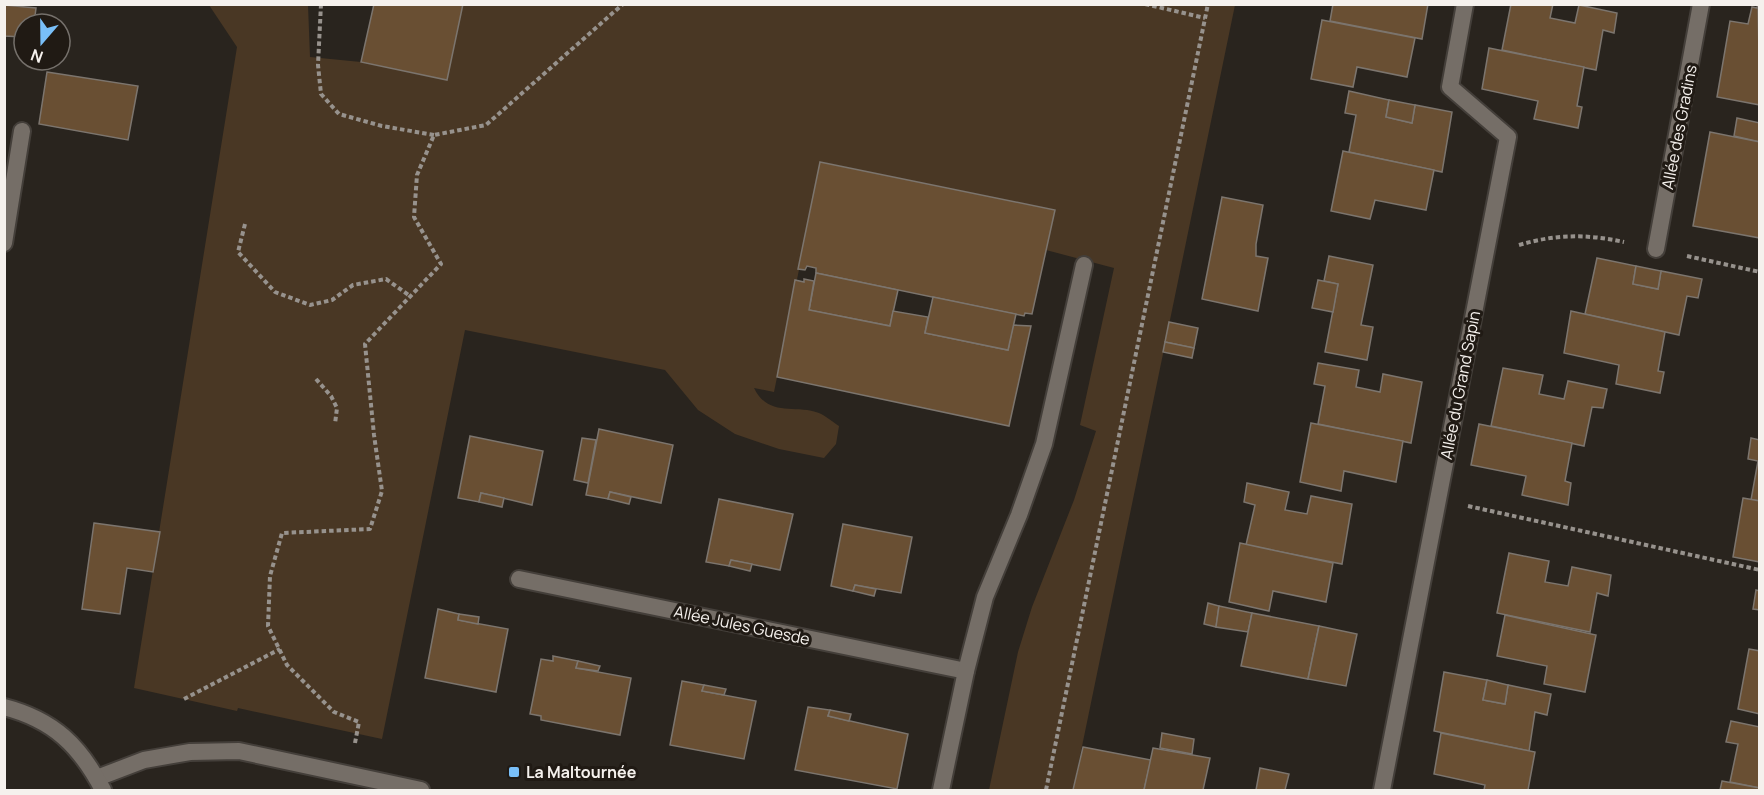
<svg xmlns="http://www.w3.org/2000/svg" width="1764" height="795" font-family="Manrope,sans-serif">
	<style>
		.green { fill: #493724 }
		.building { fill: #694f33; stroke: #7c756e; stroke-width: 1.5 }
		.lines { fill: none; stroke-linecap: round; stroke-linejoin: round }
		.service-casing { stroke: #443f3a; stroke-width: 20 }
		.minor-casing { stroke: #443f3a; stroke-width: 20 }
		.tertiary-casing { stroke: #443f3a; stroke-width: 20 }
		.path { stroke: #97928d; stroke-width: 4; stroke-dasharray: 4.5 3; stroke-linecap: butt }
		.service { stroke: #756e67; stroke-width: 16 }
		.minor { stroke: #756e67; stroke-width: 16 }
		.tertiary { stroke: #756e67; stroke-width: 16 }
		.poi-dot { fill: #79bff8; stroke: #201a14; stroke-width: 2 }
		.labels { text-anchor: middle; stroke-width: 6; stroke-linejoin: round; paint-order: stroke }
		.street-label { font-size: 16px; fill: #f5f1ed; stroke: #201a14 }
		.poi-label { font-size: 16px; font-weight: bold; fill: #f5f1ed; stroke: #201a14; text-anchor: start }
	</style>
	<rect width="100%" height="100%" fill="#29241e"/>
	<path class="green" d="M209 5H308L310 57 361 62 447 80 463 5H1235L1073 790H989L1018 652 1032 607 1074 500 1096 431 1080 425 1114 268 1046 250 1055 210 821 162 774 392 754 388C769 418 794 404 819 413 826 416 833 422 839 426L836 444 824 458 779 449 735 434 698 410 665 370 465 330 382 739 238 708 237 711 134 688 237 47Z"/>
	<g class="building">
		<polygon points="374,4 463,4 447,80 361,62"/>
		<polygon points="1333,4 1428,4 1422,39 1330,21"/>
		<polygon points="1511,4 1553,4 1550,18 1575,23 1579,5 1617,13 1614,33 1603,30 1596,70 1502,50"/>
		<polygon points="1758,4 1760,105 1717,97 1730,21 1748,24 1752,7 1757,8"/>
		<polygon points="4,5 36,8 34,24 24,24 24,37 4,36"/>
		<polygon points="1322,20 1415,38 1407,77 1357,67 1353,87 1311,79"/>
		<polygon points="1489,48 1584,67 1577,106 1582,107 1578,128 1534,119 1538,101 1482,89"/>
		<polygon points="47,72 138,86 128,140 39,124"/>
		<polygon points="1349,91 1389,100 1386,117 1412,123 1415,105 1452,112 1442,172 1349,152 1356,115 1345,113"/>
		<polygon points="1389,100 1415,105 1412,123 1386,117"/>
		<polygon points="1737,118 1760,123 1760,142 1734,136"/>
		<polygon points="1710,132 1760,142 1760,238 1693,226"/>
		<polygon points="1343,151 1434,170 1426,210 1375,200 1370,219 1331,211"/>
		<polygon points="820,162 1055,210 1032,314 1025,313 1024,316 816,273 816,268 807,266 805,270 798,269"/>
		<polygon points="1222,197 1263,205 1256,244 1256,256 1268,258 1258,311 1202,299"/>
		<polygon points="1329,256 1373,265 1361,325 1373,327 1367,360 1325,352 1338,284 1324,281"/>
		<polygon points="1597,258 1636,266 1633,284 1658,289 1661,271 1702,279 1698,298 1687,296 1679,335 1585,314"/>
		<polygon points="1636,266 1661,271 1658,289 1633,284"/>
		<polygon points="816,273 898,290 890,326 809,310"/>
		<polygon points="804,279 814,281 809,310 890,326 893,311 928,317 925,333 1008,350 1013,325 1031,326 1009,426 777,377 795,280 804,282"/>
		<polygon points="1318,280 1338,284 1333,312 1312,308"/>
		<polygon points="933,297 1016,314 1008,350 925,333"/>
		<polygon points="1571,311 1665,332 1658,371 1664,372 1660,393 1616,384 1619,365 1564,353"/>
		<polygon points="1169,322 1198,328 1194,348 1165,342"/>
		<polygon points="1165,342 1194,348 1192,358 1163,352"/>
		<polygon points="1318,363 1359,370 1356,387 1380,392 1383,374 1422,382 1411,443 1318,424 1325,386 1314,384"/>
		<polygon points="1503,368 1543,375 1539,394 1564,399 1568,381 1607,389 1603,408 1592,407 1584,446 1491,426"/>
		<polygon points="1311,423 1403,441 1396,482 1344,471 1341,491 1300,482"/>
		<polygon points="1479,424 1572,443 1565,481 1571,483 1568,505 1522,495 1526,476 1471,465"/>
		<polygon points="599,429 673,445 661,503 610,492 608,499 586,495"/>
		<polygon points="470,436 543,451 532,505 481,493 479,502 458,498"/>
		<polygon points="582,438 596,440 588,483 574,480"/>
		<polygon points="1751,438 1760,440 1760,501 1751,500 1758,461 1748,459"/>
		<polygon points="1247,483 1289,492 1285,510 1307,514 1311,496 1352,504 1342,564 1246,545 1255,505 1244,502"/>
		<polygon points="610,492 631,497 629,504 608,499"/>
		<polygon points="481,493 504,498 502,507 479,502"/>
		<polygon points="1743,498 1760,501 1760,562 1733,557"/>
		<polygon points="719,499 793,514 780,570 731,560 729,566 706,562"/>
		<polygon points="94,523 160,532 153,572 127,568 120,614 82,609"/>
		<polygon points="843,524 912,537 901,593 855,585 853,591 831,586"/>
		<polygon points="1240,543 1333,563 1326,602 1273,591 1269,611 1229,602"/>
		<polygon points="1509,553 1549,561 1545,582 1568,586 1572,567 1611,575 1608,596 1597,593 1590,632 1497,613"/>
		<polygon points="731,560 752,564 750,571 729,566"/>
		<polygon points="855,585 876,589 874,596 853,591"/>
		<polygon points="1756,590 1760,591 1760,610 1753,609"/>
		<polygon points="1208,603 1219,606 1216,627 1204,624"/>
		<polygon points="1219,606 1252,613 1248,632 1216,627"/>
		<polygon points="438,609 459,614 458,620 508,629 496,692 425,678"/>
		<polygon points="1252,613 1319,626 1308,679 1241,666"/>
		<polygon points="459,614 479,617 478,624 458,620"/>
		<polygon points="1505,615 1596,635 1585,692 1544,684 1547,666 1497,656"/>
		<polygon points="1319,626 1357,634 1346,686 1308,679"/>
		<polygon points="1749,649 1760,651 1760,714 1738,709"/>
		<polygon points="553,656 578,661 576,668 631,678 620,735 541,720 541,716 530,714 541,659 553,661"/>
		<polygon points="578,661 600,666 598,671 576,668"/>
		<polygon points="1444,672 1487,680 1483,700 1505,704 1508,685 1551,694 1547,715 1535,712 1529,751 1434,731"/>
		<polygon points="1487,680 1508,685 1505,704 1483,700"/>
		<polygon points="682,681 704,685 702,691 756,701 744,759 670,745"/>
		<polygon points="704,685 726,689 724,695 702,691"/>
		<polygon points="808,707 830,710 828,716 908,734 897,789 795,770"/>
		<polygon points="830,710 851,714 849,721 828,716"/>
		<polygon points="1731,721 1760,727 1760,788 1730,782 1738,744 1726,742"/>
		<polygon points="1162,733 1194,739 1192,754 1160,748"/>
		<polygon points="1441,733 1535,752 1528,790 1484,790 1485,785 1434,774"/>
		<polygon points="1083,747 1151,760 1144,790 1073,790"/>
		<polygon points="1153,748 1210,758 1203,790 1144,790"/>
		<polygon points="1260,768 1289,774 1285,790 1256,790"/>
		<polygon points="1722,781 1760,788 1760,790 1720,790"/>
	</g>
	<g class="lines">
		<g class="service-casing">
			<g id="service">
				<polyline points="4,243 22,131"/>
				<polyline points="1656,249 1701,4"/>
			</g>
		</g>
		<g class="minor-casing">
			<g id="minor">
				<polyline points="519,579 966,671"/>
				<polyline points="97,778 144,760 190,752 239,751 421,790"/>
				<polyline points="941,790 966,671 985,597 1019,515 1044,444 1084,265"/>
				<polyline points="1382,790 1508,137 1450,87 1465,4"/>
			</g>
		</g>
		<g class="tertiary-casing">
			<path id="tertiary" d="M4 707C54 720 80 746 103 790"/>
		</g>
		<g class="path">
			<polyline points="321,4 318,65 321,94 339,114 382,126 434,135"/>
			<polyline points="1145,4 1205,18"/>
			<polyline points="245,224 238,252 275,292 310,305 332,300 353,285 386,279 410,296"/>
			<path d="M1519 245C1556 234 1587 234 1624 242"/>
			<polyline points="1687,256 1760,272"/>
			<polyline points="316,379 331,396 337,408 335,424"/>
			<polyline points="1468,506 1760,570"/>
			<polyline points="184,699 280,649"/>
			<polyline points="355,743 359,722 334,712 287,665 268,626 270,576 282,533 370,529 382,491 374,435 365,344 441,264 414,217 417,175 434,135 486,125 623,4"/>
			<polyline points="1046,790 1208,4"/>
		</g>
		<use href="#service" class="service"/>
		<use href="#minor" class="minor"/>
		<use href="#tertiary" class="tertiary"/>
	</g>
	<rect class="poi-dot" x="508" y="766" width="12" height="12" rx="3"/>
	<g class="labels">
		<g class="street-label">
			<text transform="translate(1679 127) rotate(-79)" y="6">Allée des Gradins</text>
			<text transform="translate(1460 385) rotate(-79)" y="6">Allée du Grand Sapin</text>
			<text transform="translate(742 625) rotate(12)" y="6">Allée Jules Guesde</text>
		</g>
		<g class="poi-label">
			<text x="526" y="778">La Maltournée</text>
		</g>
	</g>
	<rect width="1764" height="795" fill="none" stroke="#f5f1ed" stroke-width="12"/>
	<g transform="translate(42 42) rotate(200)"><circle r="28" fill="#201a14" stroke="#75706b" stroke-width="1.5"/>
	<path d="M0-4.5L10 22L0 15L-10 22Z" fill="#79bff8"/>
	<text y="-9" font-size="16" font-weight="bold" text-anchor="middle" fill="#f5f1ed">N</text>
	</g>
</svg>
